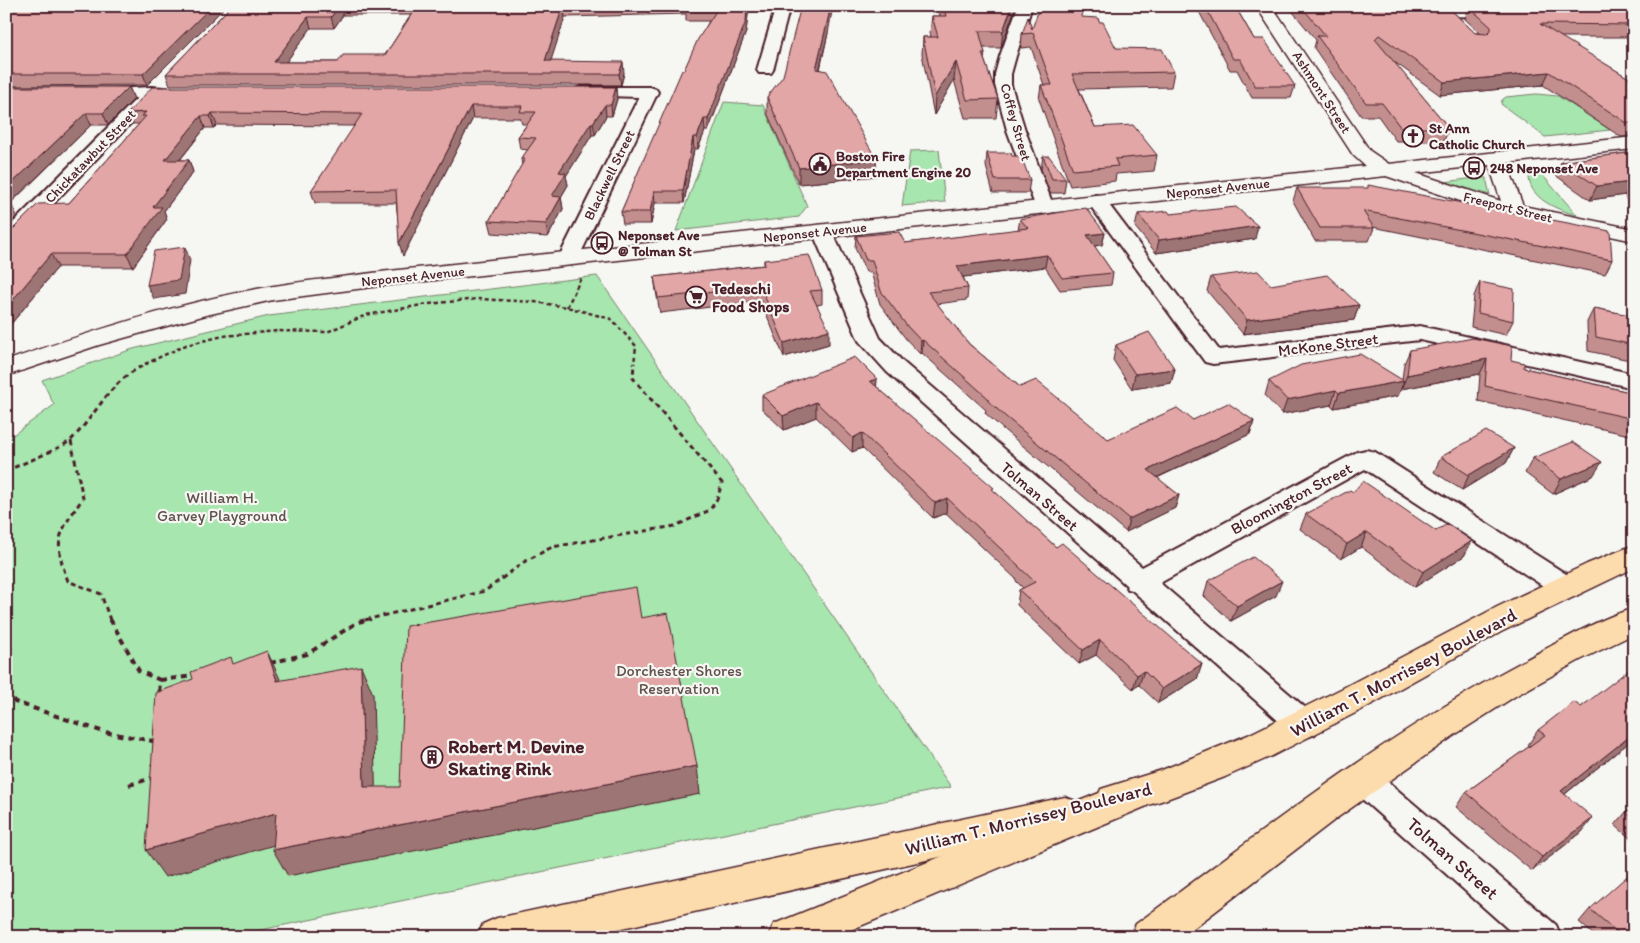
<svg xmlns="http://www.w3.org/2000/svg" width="1640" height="943" font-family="Itim,sans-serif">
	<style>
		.green { fill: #a7e6ae; stroke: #78826c }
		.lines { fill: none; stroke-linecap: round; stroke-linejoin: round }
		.minor-casing { stroke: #4a1f2b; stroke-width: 4 }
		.secondary-casing { stroke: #4a1f2b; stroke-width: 3 }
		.primary-casing { stroke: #4a1f2b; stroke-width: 3 }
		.motorway-casing { stroke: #4a1f2b; stroke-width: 3 }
		.path-far2 { stroke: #4a1f2b; stroke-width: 2.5; stroke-dasharray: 4 3; stroke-linecap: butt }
		.path-far1 { stroke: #4a1f2b; stroke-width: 3; stroke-dasharray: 5 4; stroke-linecap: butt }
		.path { stroke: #4a1f2b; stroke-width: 4; stroke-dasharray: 6 5; stroke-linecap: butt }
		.minor { fill: #f6f6f2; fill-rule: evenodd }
		.secondary { fill: #f6f6f2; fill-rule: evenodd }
		.primary { fill: #fcdcac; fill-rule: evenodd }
		.motorway { fill: #fcdcac; fill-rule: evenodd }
		.wall { fill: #c28f8e; stroke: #4a1f2b; fill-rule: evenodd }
		.shaded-wall { fill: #9e7474; stroke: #4a1f2b }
		.building { fill: #e1a6a5; stroke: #4a1f2b }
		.labels { text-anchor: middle; stroke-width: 4.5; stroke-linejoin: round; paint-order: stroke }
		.far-street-label { font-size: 14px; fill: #4a1f2b; stroke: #f6f6f2 }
		.far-poi-label { font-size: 14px; font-weight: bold; fill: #4a1f2b; stroke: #f6f6f2; text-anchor: start }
		.poi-label { font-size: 16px; font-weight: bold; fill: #4a1f2b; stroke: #f6f6f2; text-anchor: start }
		.street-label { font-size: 16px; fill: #4a1f2b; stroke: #f6f6f2 }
		.park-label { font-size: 16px; fill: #61514c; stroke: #f6f6f2 }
		.near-street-label { font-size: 19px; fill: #4a1f2b; stroke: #f6f6f2 }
		.near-poi-label { font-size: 19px; font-weight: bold; fill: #4a1f2b; stroke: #f6f6f2; text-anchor: start }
	</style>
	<rect width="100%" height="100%" fill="#f6f6f2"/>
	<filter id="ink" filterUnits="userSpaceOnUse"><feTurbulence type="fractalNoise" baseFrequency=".02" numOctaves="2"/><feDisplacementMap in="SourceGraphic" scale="10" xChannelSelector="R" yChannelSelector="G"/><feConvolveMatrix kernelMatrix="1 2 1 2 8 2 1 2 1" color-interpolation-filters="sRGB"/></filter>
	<g filter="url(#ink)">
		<g class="green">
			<polygon points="1536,94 1558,96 1610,130 1545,137 1501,104 1502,100 1506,97"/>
			<polygon points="724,102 763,105 807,206 799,217 676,231"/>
			<polygon points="939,150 945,202 902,206 910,151"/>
			<path d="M1538 170 1577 215C1557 210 1528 198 1529 175Z"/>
			<polygon points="1482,177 1486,178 1490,195 1445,182"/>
			<polygon points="597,276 951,787 227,937 6,937 6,440 54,405 42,380 133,349 269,316"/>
		</g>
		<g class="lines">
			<g class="minor-casing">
				<g id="minor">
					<polygon points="776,6 790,6 773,70 771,73 759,73 757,70"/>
					<polygon points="1018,6 1032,6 1016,56 1011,74 1011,85 1025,130 1054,208 1052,212 1045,214 1038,212 1036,208 1007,130 995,85 995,74 1000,56"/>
					<polygon points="1447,9 1500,9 1505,10 1507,13 1505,16 1500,17 1442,16 1440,13 1442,10"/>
					<polygon points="152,87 187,90 189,93 187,96 155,98 13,245 6,247 6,230 137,98 96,98 90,96 88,93 90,90"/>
					<polygon points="581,87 650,87 656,89 658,92 578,259 575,263 568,265 561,263 558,259 639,97 575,95 573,92 575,89"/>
					<polygon points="1096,195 1103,197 1219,350 1420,326 1634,374 1634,388 1420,340 1213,364 1205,362 1087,201 1089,197"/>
					<polygon points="822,225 829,227 832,231 880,338 903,362 1142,567 1357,452 1366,450 1375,452 1577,581 1581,588 1577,595 1567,598 1557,595 1365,469 1160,583 1315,716 1319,725 1315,734 1304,738 1293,734 1132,590 1128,589 1126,585 887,372 859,341 812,231 815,227"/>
					<polygon points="1363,766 1374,770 1556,925 1561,937 1517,937 1352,790 1347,780 1352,770"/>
				</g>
			</g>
			<g class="secondary-casing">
				<path id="secondary" d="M1256 6H1272L1370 151 1389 164 1634 137V149L1507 163 1523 206 1634 229V241L1484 209 1386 176 380 286 273 300 206 315 99 345 6 376V361C93 331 184 301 274 286 309 280 345 277 380 272L1365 166 1353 155ZM1489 165 1501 201 1416 173Z"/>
			</g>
			<g class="primary-casing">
				<g id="primary">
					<polygon points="1634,545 1634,568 1501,632 1365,708 1272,756 1225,777 1164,800 1114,816 1101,811 1096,800 1101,789 1162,770 1248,735 1341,689 1497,607 1587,564"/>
					<path d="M1634 608V634L1580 660 1517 695 1456 734 1337 818 1182 937H1130L1136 924C1260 833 1382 737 1518 664 1555 644 1593 621 1634 608Z"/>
					<polygon points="1065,797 1078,802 1083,813 1078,824 1065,829 582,937 477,937 483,924 497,918"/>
				</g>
			</g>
			<g class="motorway-casing">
				<polygon id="motorway" points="1134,779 1147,784 1152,795 1147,806 834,937 768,937 774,924"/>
			</g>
			<g class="path-far2">
				<polyline points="567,307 581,278"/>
				<polyline points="145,364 186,345 223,336 277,331 327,332 366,315 428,304 478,299 535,302 567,307 611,319 636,346 634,364"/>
			</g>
			<g class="path-far1">
				<path d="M71 441 83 498C59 533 52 539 68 581L101 594 110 620"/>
				<path d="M6 471C19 465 65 447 72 439 100 410 109 381 148 363"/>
				<polyline points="365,620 485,591 524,562 552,547 675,526 710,510 717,499 722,483 633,378 634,363"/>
			</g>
			<g class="path">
				<polyline points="110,619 139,671 160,680 159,695"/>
				<polyline points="6,646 11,648 6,667"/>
				<polyline points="270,663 307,654 358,622 371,619"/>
				<polyline points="160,680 195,676"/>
				<polyline points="6,691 15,702 104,732 153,741 153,745"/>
				<polyline points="129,785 152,778 153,776"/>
			</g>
			<use href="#minor" class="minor"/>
			<use href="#secondary" class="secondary"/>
			<use href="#primary" class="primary"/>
			<use href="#motorway" class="motorway"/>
		</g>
		<g class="wall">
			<polygon points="226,6 147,85 6,86 6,12"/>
			<path d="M231 6H749L746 32 708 131H705L698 149H694L684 203H655L651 224H623L621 212 684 70 709 21H686V14L565 17 550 61 624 73 621 85H170L166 74ZM343 15H411L385 55 338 62H286L311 28H334Z"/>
			<polygon points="938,6 1016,6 1001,48 983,48 985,53 984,59 998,99 996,118 965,118 954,80 934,115 922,54 923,37 931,37 930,33 932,16 940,16"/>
			<polygon points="1196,6 1235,6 1254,39 1295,86 1291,98 1252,98 1237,70 1230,70"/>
			<polygon points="1288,6 1447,6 1475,33 1480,33 1465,19 1469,7 1452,7 1451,6 1634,6 1634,37 1560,37 1632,80 1634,80 1634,136 1621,137 1543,85 1440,95 1393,61 1449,128 1444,141 1396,141 1378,116 1361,116 1314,48 1316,40"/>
			<polygon points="1082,17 1099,22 1116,48 1174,72 1171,87 1079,89 1095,127 1157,155 1154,171 1116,174 1115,181 1070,186 1039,99 1041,85 1044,85 1031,47 1021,48 1022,34 1032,29"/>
			<polygon points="828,33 820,70 876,159 876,176 799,184 767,113 767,97"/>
			<polygon points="6,87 129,87 134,99 108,125 91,125 10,204 11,204 17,216 6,228"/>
			<polygon points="617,99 612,116 606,116 595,135 592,135 566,176 568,185 561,197 563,209 548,237 492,233 489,221 522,165 521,159 528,150 520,149 518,137 527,124 522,124 520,118 473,118 403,256 396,203 315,203 311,191 355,126 217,125 214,128 205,128 180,160 189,160 193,172 164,211 167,219 133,267 58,267 6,330 6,234 69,203 139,124 132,124 128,113"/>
			<polygon points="1634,152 1634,225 1625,195 1590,200 1555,175 1561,162"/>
			<polygon points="987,153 1030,180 1028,193 993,193 986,166"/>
			<polygon points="1043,156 1066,179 1064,193 1050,193 1041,169"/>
			<polygon points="1297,188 1612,260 1605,274 1373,227 1374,228 1369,241 1315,241 1293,201"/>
			<polygon points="1138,214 1170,214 1255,239 1156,253 1135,227"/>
			<polygon points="1020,219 1105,233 1102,245 1094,246 1113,273 1111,285 1060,290 1045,267 963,277 968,288 967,300 937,304 969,344 1020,387 1108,439 1193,420 1254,421 1250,434 1157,478 1179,495 1175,508 1126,532 1004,430 985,413 986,410 922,353 920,354 906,339 880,304 871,272 866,272 855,248 856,236 905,243 1018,230"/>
			<polygon points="764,260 822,290 822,304 817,305 829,344 784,357 761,301 660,313 656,291 654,277 764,265"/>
			<polygon points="1211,277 1359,305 1354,320 1243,334 1207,291"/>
			<polygon points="1480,282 1513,321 1506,335 1471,327 1474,296"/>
			<polygon points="1594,308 1634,316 1634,361 1588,351 1587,322"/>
			<polygon points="1116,345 1175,369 1171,383 1132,389 1113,360"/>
			<polygon points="1410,350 1511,360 1524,368 1634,393 1634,436 1478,401 1480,374 1401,389 1401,386 1398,396 1334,408 1331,405 1282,414 1265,396 1269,381 1402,380 1404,364"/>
			<polygon points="877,379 876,386 1056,547 1202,664 1197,679 1158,703 1139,685 1133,689 1096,655 1079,664 1017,605 1019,590 1023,588 1016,581 1016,579 946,513 933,518 862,448 852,452 816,417 784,430 762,409 762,395"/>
			<polygon points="1514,448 1506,463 1462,490 1434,472 1441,457"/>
			<polygon points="1533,458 1593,476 1553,494 1525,473"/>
			<polygon points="1353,492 1436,531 1472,541 1464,556 1415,587 1361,547 1341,559 1300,529 1306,514"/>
			<polygon points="1208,581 1276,596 1231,621 1204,596"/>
			<polygon points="1634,671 1634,741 1632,740 1565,794 1582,832 1532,871 1456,807 1466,792 1530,746 1528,745 1538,730 1581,707"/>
			<polygon points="1634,808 1634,842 1615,825 1626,812"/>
			<polygon points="1590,909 1634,937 1596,937 1579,922"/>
		</g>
		<g class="shaded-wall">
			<polygon points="212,6 226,6 147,85 143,74"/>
			<polygon points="339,6 341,6 343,15 334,28 331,17"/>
			<polygon points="563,6 565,17 547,73 545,61"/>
			<polygon points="747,6 749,6 746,32 708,131 708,119"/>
			<polygon points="831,6 833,6 828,33 816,84 816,69"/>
			<polygon points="1012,6 1016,6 1001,48 1003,31"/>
			<polygon points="308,17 311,28 278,73 274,62"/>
			<polygon points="623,62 624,73 621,85 619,74"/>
			<polygon points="956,62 954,80 934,115 935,96"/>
			<polygon points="1549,72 1543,85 1440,95 1444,82"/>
			<polygon points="129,87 134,99 108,125 103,113"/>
			<polygon points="616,87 617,99 612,116 611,105"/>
			<polygon points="605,105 606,116 595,135 593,123"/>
			<polygon points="471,106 473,118 403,256 399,243"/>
			<polygon points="86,113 91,125 6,207 6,189"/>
			<polygon points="212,113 217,125 214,128 210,116"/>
			<polygon points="201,116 205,128 170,172 165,160"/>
			<polygon points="704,119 705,131 698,149 697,137"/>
			<polygon points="591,123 592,135 566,176 568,185 554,209 552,196 559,172"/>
			<polygon points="693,137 694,149 684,203 683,191"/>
			<polygon points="876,159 876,176 799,184 799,168"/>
			<polygon points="189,160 193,172 164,211 167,219 133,267 127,254 153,207"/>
			<polygon points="1632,182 1625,195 1590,200 1597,186"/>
			<polygon points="654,191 655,203 651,224 650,212"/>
			<polygon points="561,197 563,209 548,237 546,224"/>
			<polygon points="11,204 17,216 6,228 6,209"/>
			<polygon points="1258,226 1255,239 1156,253 1159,240"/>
			<polygon points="1105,233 1102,245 1085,247 1087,235"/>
			<polygon points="185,247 190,260 185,294 154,299 147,285"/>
			<polygon points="51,254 58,267 6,330 6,308"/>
			<polygon points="1047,255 1045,267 956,278 957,266"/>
			<polygon points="1359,305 1354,320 1243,334 1247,320"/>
			<polygon points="829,330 829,344 784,357 784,343"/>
			<polygon points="923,340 922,353 920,354 921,341"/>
			<polygon points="1487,359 1480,374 1401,389 1407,375"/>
			<polygon points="1175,369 1171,383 1132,389 1135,374"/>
			<polygon points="877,379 876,393 870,381"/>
			<polygon points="1404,381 1398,396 1334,408 1339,393"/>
			<polygon points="1336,390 1331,405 1282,414 1287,400"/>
			<polygon points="816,402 816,417 784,430 783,416"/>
			<polygon points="1254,421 1250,434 1145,483 1148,470"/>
			<polygon points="862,433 862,448 852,452 853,438"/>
			<polygon points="1514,448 1506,463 1462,490 1469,475"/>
			<polygon points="1602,462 1593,476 1553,494 1561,479"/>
			<polygon points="1179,495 1175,508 1126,532 1129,519"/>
			<polygon points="947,498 946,513 933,518 935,503"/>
			<polygon points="1367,532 1361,547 1341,559 1347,544"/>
			<polygon points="1472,541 1464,556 1415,587 1423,572"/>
			<polygon points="1282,581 1276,596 1231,621 1237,606"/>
			<polygon points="1100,640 1096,655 1079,664 1083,650"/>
			<polygon points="267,651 280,679 291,709 277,681"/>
			<polygon points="1202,664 1197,679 1158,703 1162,689"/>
			<polygon points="361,666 373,694 376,815 364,787"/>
			<polygon points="1144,671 1139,685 1133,689 1137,675"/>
			<polygon points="1634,733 1634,739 1632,740 1550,806 1561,791"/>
			<polygon points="697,766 700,794 288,876 273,850"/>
			<polygon points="276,813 291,840 165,877 146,850"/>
			<polygon points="1593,818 1582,832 1532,871 1542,857"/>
		</g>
		<g class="building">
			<polygon points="14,6 212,6 143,74 6,74 6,12"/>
			<polygon points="231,6 339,6 331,17 308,17 274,62 338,62 343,55 385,55 417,6 563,6 545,61 623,62 619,74 166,74"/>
			<polygon points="687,6 747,6 746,21 708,119 704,119 697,137 693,137 683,191 654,191 650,212 621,212 682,70 684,70 698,39 716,11 686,11"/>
			<polygon points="801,6 831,6 816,69 827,71 876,159 799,168 767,97 783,76"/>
			<polygon points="943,6 1012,6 1003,31 979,31 985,53 982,53 998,99 967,100 956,62 935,96 923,37 938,37 932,16 946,16"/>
			<polygon points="1040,6 1083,6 1081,17 1098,18 1099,22 1103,22 1116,48 1162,49 1174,72 1072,74 1095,127 1133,125 1157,155 1115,159 1118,166 1073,170 1041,85 1052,85 1033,33 1022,34 1028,17 1032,29"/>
			<polygon points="1205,6 1235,6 1254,39 1264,39 1295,86 1255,86 1240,59 1233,59"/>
			<polygon points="1301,6 1447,6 1475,33 1487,34 1491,30 1491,27 1469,7 1634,7 1634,25 1540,24 1632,80 1634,80 1634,123 1627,123 1549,72 1444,82 1379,35 1375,39 1449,128 1401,128 1382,103 1366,103 1317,36 1326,36"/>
			<polygon points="6,87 129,87 103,113 86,113 6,189"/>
			<polygon points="152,87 616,87 611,105 605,105 593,123 591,123 559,172 566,173 552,196 561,197 546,224 489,221 525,159 521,159 536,138 518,137 536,112 520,112 522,106 471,106 399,243 396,190 311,191 362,114 212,113 210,116 201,116 165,160 189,160 153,207 162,207 127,254 51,254 6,308 6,234 8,234 38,204 69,203 146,116 142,116 146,112 128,113"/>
			<polygon points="1634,152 1634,188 1632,182 1597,186 1561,162"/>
			<polygon points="987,153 1011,153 1012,156 1021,156 1030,180 995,180"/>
			<polygon points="1043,156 1049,156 1066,179 1052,179"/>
			<polygon points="1368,185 1610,231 1612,260 1538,245 1363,211 1374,228 1320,228 1297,188 1368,188"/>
			<polygon points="6,204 11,204 6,209"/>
			<polygon points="1236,207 1258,226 1159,240 1138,214 1168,211 1170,214"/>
			<polygon points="1086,208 1105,233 1087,235 1113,273 1062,278 1047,255 957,266 968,288 928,292 969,344 1020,387 1036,380 1108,439 1177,408 1193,420 1228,403 1254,421 1148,470 1179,495 1129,519 1006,417 987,400 989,399 923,340 921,341 907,326 881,291 872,260 866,260 856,236 899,232 905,243 1028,228 1020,219"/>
			<polygon points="185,247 179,280 147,285 154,251"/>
			<polygon points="809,255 822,290 810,291 829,330 784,343 761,287 658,298 654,277 765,265 764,260"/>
			<polygon points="1258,271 1271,285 1327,275 1359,305 1247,320 1211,277"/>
			<polygon points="1480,282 1514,289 1513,321 1478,313"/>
			<polygon points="1594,308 1634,316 1634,345 1596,337"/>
			<polygon points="1149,332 1175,369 1135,374 1116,345"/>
			<polygon points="1473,338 1512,346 1511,360 1524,363 1524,368 1634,393 1634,419 1485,386 1487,359 1407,375 1410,350"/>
			<polygon points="1360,354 1404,381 1339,393 1336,390 1287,400 1269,381 1301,365"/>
			<polygon points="855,357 877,379 870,381 994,488 992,489 1056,547 1062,543 1202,664 1162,689 1144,671 1137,675 1100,640 1083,650 1019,590 1035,582 1018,566 1019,566 947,498 935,503 862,433 853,438 816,402 783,416 762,395"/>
			<polygon points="1486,431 1514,448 1469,475 1441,457"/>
			<polygon points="1573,442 1602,462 1561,479 1533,458"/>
			<polygon points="1363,481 1436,531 1447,524 1472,541 1423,572 1367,532 1347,544 1306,514 1350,490 1353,492"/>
			<polygon points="1253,557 1282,581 1237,606 1208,581"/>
			<polygon points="636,587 641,618 668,613 697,766 273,850 276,813 146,850 156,693 193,679 191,672 231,657 233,664 267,651 277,681 361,666 364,787 400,787 406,626"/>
			<polygon points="1630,669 1634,671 1634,733 1561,791 1593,818 1542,857 1466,792 1545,735 1538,730 1574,702 1581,707"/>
			<polygon points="1634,808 1634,819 1626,812"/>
			<polygon points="1634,870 1634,937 1623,937 1590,909"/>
		</g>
	</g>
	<defs>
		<g id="church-ring" transform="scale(1.125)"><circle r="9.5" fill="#f6f6f2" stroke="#4a1f2b" stroke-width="1.5"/><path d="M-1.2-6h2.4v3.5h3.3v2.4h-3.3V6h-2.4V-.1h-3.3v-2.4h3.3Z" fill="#4a1f2b"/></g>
		<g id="civic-ring" transform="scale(1.125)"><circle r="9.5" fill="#f6f6f2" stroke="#4a1f2b" stroke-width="1.5"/><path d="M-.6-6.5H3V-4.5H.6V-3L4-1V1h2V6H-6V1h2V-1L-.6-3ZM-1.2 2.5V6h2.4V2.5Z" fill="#4a1f2b"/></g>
		<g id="bus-ring" transform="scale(1.125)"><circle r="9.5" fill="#f6f6f2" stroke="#4a1f2b" stroke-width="1.5"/><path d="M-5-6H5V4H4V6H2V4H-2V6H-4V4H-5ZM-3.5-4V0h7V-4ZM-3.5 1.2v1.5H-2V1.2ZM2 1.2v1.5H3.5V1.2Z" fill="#4a1f2b"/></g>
		<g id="supermarket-ring" transform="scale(1.125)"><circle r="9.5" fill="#f6f6f2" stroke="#4a1f2b" stroke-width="1.5"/><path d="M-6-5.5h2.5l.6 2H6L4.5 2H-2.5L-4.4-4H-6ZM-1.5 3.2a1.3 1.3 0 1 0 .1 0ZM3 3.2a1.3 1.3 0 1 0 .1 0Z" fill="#4a1f2b"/></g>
		<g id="building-ring" transform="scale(1.125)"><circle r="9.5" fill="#f6f6f2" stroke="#4a1f2b" stroke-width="1.5"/><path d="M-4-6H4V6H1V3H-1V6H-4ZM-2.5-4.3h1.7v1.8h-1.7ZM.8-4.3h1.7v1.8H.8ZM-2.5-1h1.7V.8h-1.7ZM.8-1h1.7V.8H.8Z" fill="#4a1f2b"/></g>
	</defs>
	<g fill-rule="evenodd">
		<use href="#church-ring" x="1413" y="136"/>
		<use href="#civic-ring" x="820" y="164"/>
		<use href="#bus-ring" x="1474" y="168"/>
		<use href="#bus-ring" x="602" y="243"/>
		<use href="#supermarket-ring" x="696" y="297"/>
		<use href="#building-ring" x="432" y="757"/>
	</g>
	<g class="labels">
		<g class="far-street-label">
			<text transform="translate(1322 92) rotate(57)" y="5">Ashmont Street</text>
			<text transform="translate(1016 122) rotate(74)" y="5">Coffey Street</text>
			<text transform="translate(90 156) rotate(-46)" y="5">Chickatawbut Street</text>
			<text transform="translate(609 175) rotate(-64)" y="5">Blackwell Street</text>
			<text transform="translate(1218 188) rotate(-6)" y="5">Neponset Avenue</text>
			<text transform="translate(1508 207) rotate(14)" y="5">Freeport Street</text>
			<text transform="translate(815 232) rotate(-6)" y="5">Neponset Avenue</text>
			<text transform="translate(413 276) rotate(-6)" y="5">Neponset Avenue</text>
		</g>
		<g class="far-poi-label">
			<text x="1429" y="133">St Ann<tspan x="1429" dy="16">Catholic Church</tspan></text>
			<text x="836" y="161">Boston Fire<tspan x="836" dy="16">Department Engine 20</tspan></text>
			<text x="1490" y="173">248 Neponset Ave</text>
			<text x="618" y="240">Neponset Ave<tspan x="618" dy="16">@ Tolman St</tspan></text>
		</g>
		<g class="poi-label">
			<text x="712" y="294">Tedeschi<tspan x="712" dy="18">Food Shops</tspan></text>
		</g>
		<g class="street-label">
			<text transform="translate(1328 344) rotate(-7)" y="6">McKone Street</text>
			<text transform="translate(1040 496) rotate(41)" y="6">Tolman Street</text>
			<text transform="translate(1291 498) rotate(-28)" y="6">Bloomington Street</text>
		</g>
		<g class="park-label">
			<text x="222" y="503">William H.<tspan x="222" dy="18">Garvey Playground</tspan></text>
			<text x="679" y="676">Dorchester Shores<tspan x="679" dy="18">Reservation</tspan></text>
		</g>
		<g class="near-street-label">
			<text transform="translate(1403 672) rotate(-28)" y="7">William T. Morrissey Boulevard</text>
			<text transform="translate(1028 818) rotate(-14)" y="7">William T. Morrissey Boulevard</text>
			<text transform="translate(1453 858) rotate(41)" y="7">Tolman Street</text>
		</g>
		<g class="near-poi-label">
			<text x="448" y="753">Robert M. Devine<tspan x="448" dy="22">Skating Rink</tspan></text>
		</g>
	</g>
	<rect width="1640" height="943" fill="none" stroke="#f6f6f2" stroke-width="25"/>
	<rect x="12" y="12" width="1615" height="918" fill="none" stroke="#4a1f2b" stroke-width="2" filter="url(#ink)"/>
</svg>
